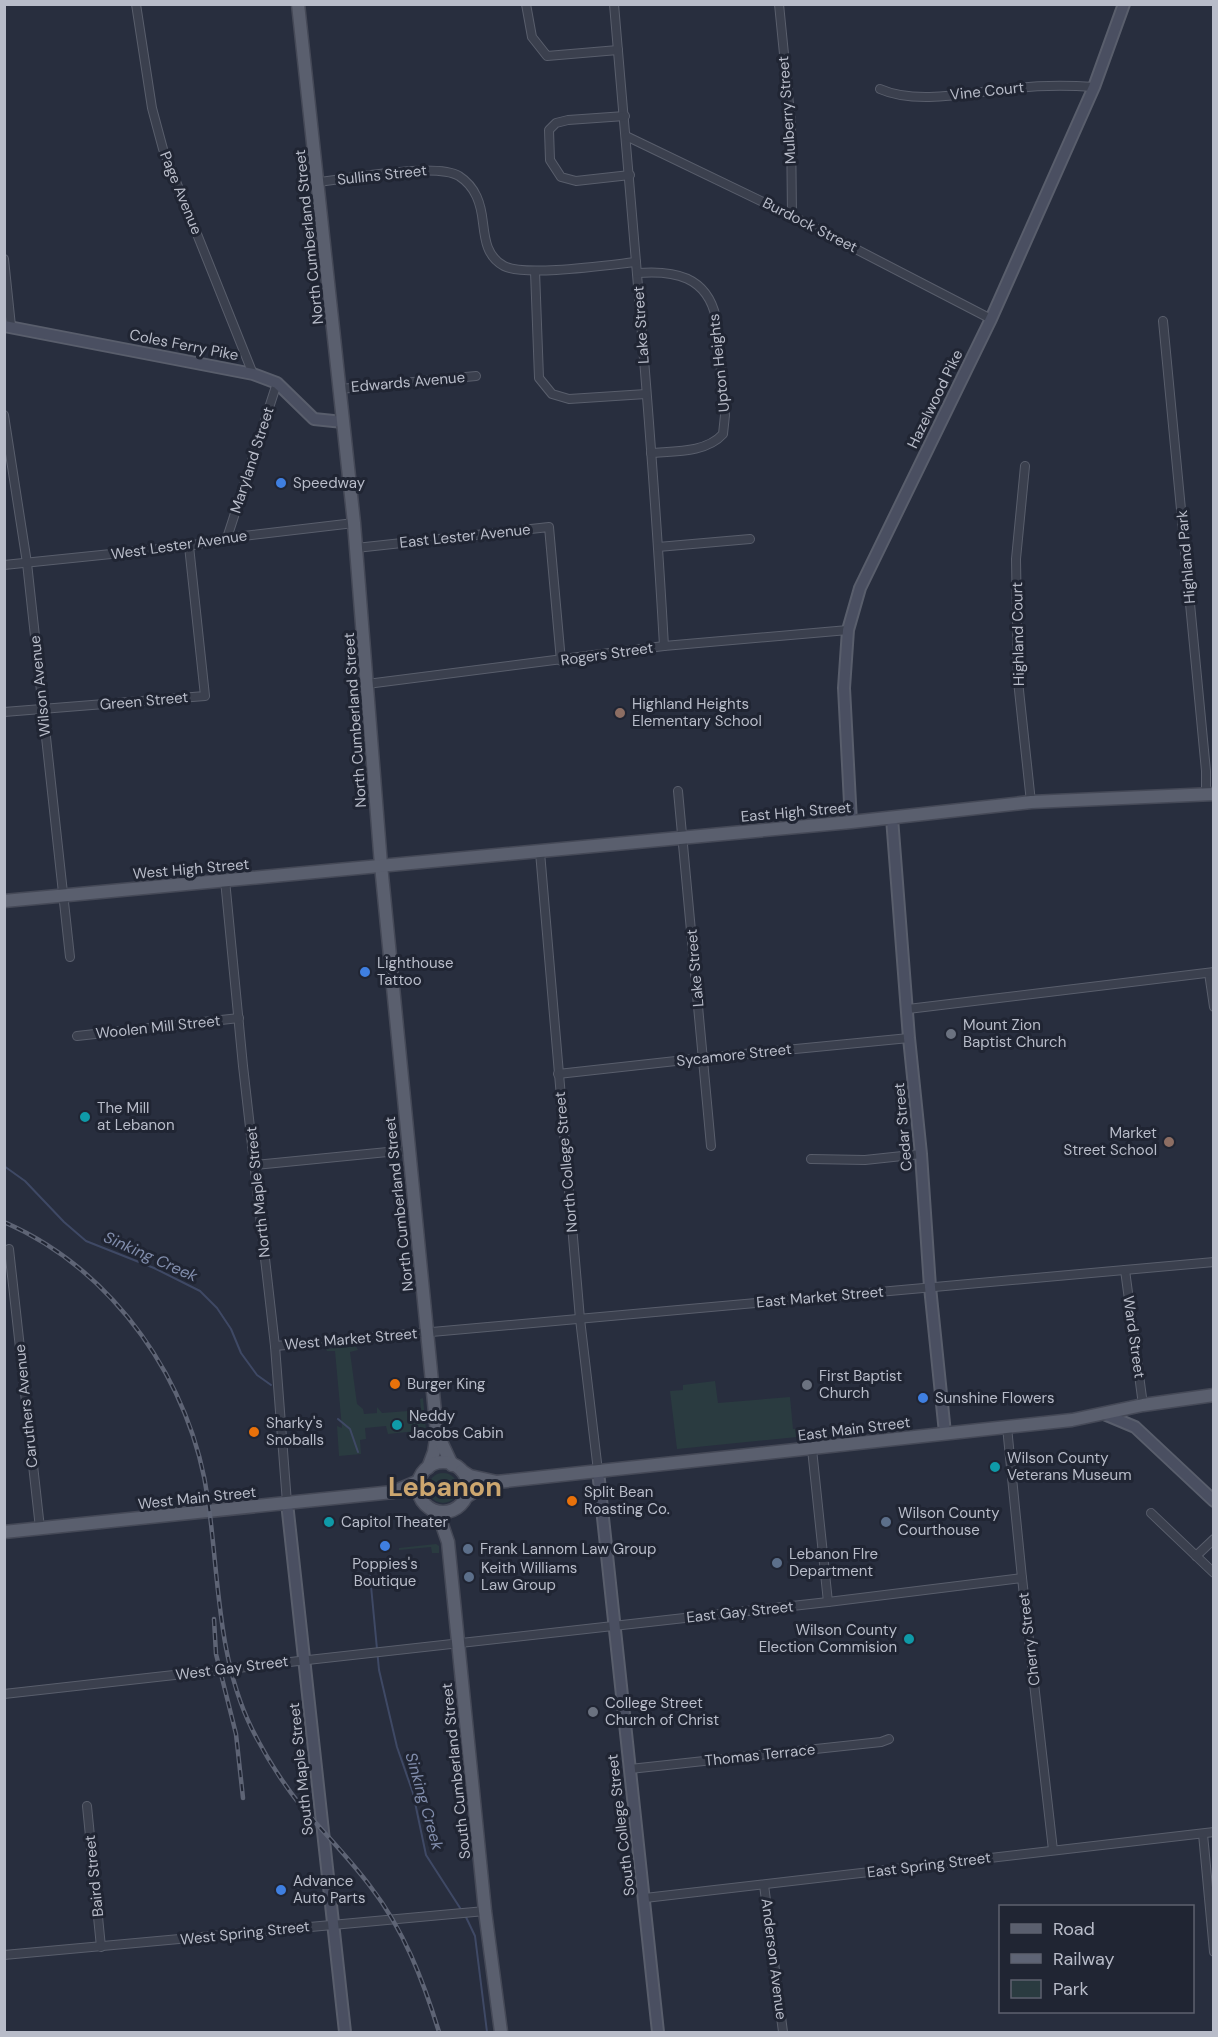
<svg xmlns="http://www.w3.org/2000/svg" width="1218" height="2037" font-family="'DM Sans',sans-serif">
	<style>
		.green { fill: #2a3b40 }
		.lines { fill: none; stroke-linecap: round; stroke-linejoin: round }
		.stream { stroke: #3f4965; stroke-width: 2 }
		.street-casing { stroke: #595e6c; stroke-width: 10 }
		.secondary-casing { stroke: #595e6c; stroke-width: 14 }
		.primary-casing { stroke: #454957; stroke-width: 15 }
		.street { stroke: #3b404e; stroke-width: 8 }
		.secondary { stroke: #4a4f61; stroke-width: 10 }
		.primary { stroke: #5a5f6e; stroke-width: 12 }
		.rail-casing { stroke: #5e6475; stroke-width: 4.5 }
		.rail { stroke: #202533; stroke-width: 2; stroke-dasharray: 7; stroke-linecap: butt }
		.shop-dot { fill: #3f7fe0; stroke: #202533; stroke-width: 2 }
		.education-dot { fill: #8d6e63; stroke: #202533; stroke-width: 2 }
		.worship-dot { fill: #6b7280; stroke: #202533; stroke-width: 2 }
		.culture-dot { fill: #0f9aa8; stroke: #202533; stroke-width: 2 }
		.food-dot { fill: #e8710a; stroke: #202533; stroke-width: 2 }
		.service-dot { fill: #5c6f8a; stroke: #202533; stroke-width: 2 }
		.labels { text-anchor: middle; stroke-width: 6; stroke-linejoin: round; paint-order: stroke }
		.street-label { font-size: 15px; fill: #b8bcc9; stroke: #202533 }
		.poi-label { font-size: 15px; fill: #b8bcc9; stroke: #202533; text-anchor: start }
		.water-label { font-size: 16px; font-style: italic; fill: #828ead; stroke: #202533 }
		.town-label { font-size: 27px; font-weight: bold; fill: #cca66f; stroke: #202533 }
	</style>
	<rect width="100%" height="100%" fill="#282e3e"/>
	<g class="green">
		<polygon points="356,1346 358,1350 350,1352 357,1404 363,1409 364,1414 377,1413 377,1407 382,1413 421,1410 420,1399 423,1398 426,1430 388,1434 386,1426 365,1428 366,1439 360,1440 361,1454 339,1456 337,1426 342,1428 335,1351 327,1351 326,1349"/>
		<polygon points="715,1381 718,1403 790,1397 793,1429 797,1429 797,1437 677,1449 670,1391 683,1390 683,1385"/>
		<circle cx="443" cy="1488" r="15"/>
		<polygon points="436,1544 439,1546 439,1553 432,1553 431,1547 399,1550 399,1548"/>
	</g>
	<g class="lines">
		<g class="stream">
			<polyline points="4,1166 25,1181 64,1222 86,1241 154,1268 200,1291 217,1308 231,1329 241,1353 257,1375 271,1385"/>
			<polyline points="338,1419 350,1429 358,1452"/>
			<polyline points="369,1565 379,1670 397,1747 413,1793 426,1855 462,1911"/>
			<polyline points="465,1915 475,1936 487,2032"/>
		</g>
		<g class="street-casing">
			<g id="street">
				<polyline points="136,4 152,108 163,149 253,374"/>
				<polyline points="526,4 532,37 547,56 618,50"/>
				<path d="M614 4C632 218 652 432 664 646"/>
				<polyline points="779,4 791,124 792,216"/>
				<path d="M880 89C918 106 976 91 1016 88 1043 85 1068 85 1094 87"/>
				<polyline points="625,116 568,120 556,123 549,130 550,160 561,177 576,181 630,175"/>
				<polyline points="626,136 792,216 991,319"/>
				<path d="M318 182C348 179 435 162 459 176 476 187 481 204 483 223 485 240 487 257 504 266 524 277 608 265 636 262"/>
				<polyline points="4,259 11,326"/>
				<polyline points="535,271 539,378 552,394 569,399 646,394"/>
				<path d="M637 273C674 270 707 276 716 318L725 415 723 434C706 453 674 451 651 453"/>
				<polyline points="1163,321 1206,771 1206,793"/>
				<polyline points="340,389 476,376"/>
				<polyline points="4,415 27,563 70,957"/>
				<polyline points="1025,466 1016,559 1018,681 1031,802"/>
				<polyline points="227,538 277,383"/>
				<polyline points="658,547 750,539"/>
				<polyline points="356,548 549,527 561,661"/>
				<polyline points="4,565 189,546 227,538 354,523"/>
				<polyline points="367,684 664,646 848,630"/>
				<polyline points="4,712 205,696 189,546"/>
				<polyline points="678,791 711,1146"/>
				<polyline points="540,852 580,1319 598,1471"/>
				<polyline points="225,880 243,1066 275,1346 287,1503"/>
				<polyline points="1209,973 1214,1007"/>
				<polyline points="908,1009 1214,972"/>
				<polyline points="77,1036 239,1018"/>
				<polyline points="558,1074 703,1058 909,1038"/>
				<polyline points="811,1159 865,1160 921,1154"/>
				<polyline points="255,1165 408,1150"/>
				<polyline points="9,1249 40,1528"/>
				<polyline points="1125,1270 1143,1405"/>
				<polyline points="275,1346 1214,1262"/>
				<polyline points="1007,1427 1022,1578 1053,1850"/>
				<polyline points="812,1449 828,1602"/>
				<polyline points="1151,1513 1214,1573"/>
				<polyline points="1196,1556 1214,1539"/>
				<polyline points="4,1694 828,1602 1022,1578"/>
				<polyline points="630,1769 881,1742 889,1739"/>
				<polyline points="87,1806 101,1947"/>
				<polyline points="1203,1834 1214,1952"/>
				<polyline points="764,1885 783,2032"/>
				<polyline points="645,1898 1214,1832"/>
				<polyline points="4,1955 485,1911"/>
			</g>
		</g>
		<g class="secondary-casing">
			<g id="secondary">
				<polyline points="4,326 253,374 277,383 314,419 343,422"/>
				<polyline points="892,818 909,1038 921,1154 930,1287 945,1433"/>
				<polyline points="851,822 844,688 848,630 860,588 991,319 1094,87 1124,4"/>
				<polyline points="1104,1414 1135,1427 1214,1501"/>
				<polyline points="598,1471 658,2032"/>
				<polyline points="287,1503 345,2032"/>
			</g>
		</g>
		<g class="primary-casing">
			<g id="primary">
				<polyline points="298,4 354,523 381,865 437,1433 434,1452 428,1468"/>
				<polyline points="4,901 851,822 1031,802 1214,794"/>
				<polyline points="437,1433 452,1465"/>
				<circle cx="443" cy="1487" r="25"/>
				<polyline points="462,1471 470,1476 497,1482"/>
				<polyline points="466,1497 477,1490 497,1482 1072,1420 1143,1405 1214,1395"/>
				<polyline points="432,1510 440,1519 448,1542 485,1911 501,2032"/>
				<polyline points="4,1532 393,1492 419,1481"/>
			</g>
		</g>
		<use href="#street" class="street"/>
		<use href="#secondary" class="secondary"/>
		<use href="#primary" class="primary"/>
		<g class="rail-casing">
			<g id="rail">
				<path d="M4 1222C114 1270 192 1382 208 1500 219 1577 217 1658 252 1729 266 1757 282 1782 301 1806 324 1833 349 1858 370 1886 404 1930 423 1980 439 2032"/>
				<polyline points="214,1619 216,1654 236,1734 243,1798"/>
			</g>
		</g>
		<use href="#rail" class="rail"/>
	</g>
	<g class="shop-dot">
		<circle cx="281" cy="483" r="6"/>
		<circle cx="365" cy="972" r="6"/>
		<circle cx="923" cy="1398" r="6"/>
		<circle cx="385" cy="1546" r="6"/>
		<circle cx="281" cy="1890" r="6"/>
	</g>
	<g class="education-dot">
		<circle cx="620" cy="713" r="6"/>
		<circle cx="1169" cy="1142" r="6"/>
	</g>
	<g class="worship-dot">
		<circle cx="951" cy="1034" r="6"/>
		<circle cx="807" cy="1385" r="6"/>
		<circle cx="593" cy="1712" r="6"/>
	</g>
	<g class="culture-dot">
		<circle cx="85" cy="1117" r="6"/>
		<circle cx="397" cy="1425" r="6"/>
		<circle cx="995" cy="1467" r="6"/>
		<circle cx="329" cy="1522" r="6"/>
		<circle cx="909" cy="1639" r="6"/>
	</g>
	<g class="food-dot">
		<circle cx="395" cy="1384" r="6"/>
		<circle cx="254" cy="1432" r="6"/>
		<circle cx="572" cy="1501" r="6"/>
	</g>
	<g class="service-dot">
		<circle cx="886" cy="1522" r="6"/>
		<circle cx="468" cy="1549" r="6"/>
		<circle cx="777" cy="1563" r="6"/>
		<circle cx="469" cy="1577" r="6"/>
	</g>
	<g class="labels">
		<g class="street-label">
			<text transform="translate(987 91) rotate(-6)" y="5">Vine Court</text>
			<text transform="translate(787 110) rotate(-94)" y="5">Mulberry Street</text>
			<text transform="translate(382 175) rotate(-6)" y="5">Sullins Street</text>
			<text transform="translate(181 193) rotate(68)" y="5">Page Avenue</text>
			<text transform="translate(810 225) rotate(27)" y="5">Burdock Street</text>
			<text transform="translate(309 237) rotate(-96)" y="5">North Cumberland Street</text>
			<text transform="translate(641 325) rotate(-94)" y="5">Lake Street</text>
			<text transform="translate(184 345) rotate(11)" y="5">Coles Ferry Pike</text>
			<text transform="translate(719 363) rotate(-96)" y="5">Upton Heights</text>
			<text transform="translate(408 382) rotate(-5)" y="5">Edwards Avenue</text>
			<text transform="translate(935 399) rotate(-64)" y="5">Hazelwood Pike</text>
			<text transform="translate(252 460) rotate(-72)" y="5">Maryland Street</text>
			<text transform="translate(465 536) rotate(-6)" y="5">East Lester Avenue</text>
			<text transform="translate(179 545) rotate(-8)" y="5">West Lester Avenue</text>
			<text transform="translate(1186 557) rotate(-95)" y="5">Highland Park</text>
			<text transform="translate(1018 634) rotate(-91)" y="5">Highland Court</text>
			<text transform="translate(607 654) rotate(-8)" y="5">Rogers Street</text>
			<text transform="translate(40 686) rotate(-96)" y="5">Wilson Avenue</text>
			<text transform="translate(144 701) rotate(-5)" y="5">Green Street</text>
			<text transform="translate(355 720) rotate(-94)" y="5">North Cumberland Street</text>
			<text transform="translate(796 812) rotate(-5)" y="5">East High Street</text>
			<text transform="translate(191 869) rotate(-5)" y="5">West High Street</text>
			<text transform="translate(695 968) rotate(-95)" y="5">Lake Street</text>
			<text transform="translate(158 1027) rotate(-6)" y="5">Woolen Mill Street</text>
			<text transform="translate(734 1055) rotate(-6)" y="5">Sycamore Street</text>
			<text transform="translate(903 1127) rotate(-95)" y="5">Cedar Street</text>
			<text transform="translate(566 1162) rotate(-95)" y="5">North College Street</text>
			<text transform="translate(258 1192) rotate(-96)" y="5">North Maple Street</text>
			<text transform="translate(399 1204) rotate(-96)" y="5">North Cumberland Street</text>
			<text transform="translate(820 1297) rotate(-5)" y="5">East Market Street</text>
			<text transform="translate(1134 1337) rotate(82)" y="5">Ward Street</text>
			<text transform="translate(351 1339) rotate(-5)" y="5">West Market Street</text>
			<text transform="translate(26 1406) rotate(-96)" y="5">Caruthers Avenue</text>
			<text transform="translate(854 1429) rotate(-7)" y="5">East Main Street</text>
			<text transform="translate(197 1498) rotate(-6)" y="5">West Main Street</text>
			<text transform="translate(740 1612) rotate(-6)" y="5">East Gay Street</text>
			<text transform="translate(1029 1639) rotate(-97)" y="5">Cherry Street</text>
			<text transform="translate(232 1668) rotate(-7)" y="5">West Gay Street</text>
			<text transform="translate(760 1755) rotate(-6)" y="5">Thomas Terrace</text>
			<text transform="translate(301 1769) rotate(-96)" y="5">South Maple Street</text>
			<text transform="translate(456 1771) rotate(-96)" y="5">South Cumberland Street</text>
			<text transform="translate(621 1825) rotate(-97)" y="5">South College Street</text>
			<text transform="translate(929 1865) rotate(-7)" y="5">East Spring Street</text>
			<text transform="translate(94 1876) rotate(-96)" y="5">Baird Street</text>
			<text transform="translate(245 1933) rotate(-6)" y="5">West Spring Street</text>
			<text transform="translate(774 1959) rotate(83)" y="5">Anderson Avenue</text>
		</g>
		<g class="poi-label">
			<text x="293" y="488">Speedway</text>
			<text x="632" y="709">Highland Heights<tspan x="632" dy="17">Elementary School</tspan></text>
			<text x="377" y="968">Lighthouse<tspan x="377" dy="17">Tattoo</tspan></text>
			<text x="963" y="1030">Mount Zion<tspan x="963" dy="17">Baptist Church</tspan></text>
			<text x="97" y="1113">The Mill<tspan x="97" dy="17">at Lebanon</tspan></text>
			<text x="1157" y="1138" text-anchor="end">Market<tspan x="1157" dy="17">Street School</tspan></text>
			<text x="819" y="1381">First Baptist<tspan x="819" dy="17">Church</tspan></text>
			<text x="407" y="1389">Burger King</text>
			<text x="935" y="1403">Sunshine Flowers</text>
			<text x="409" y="1421">Neddy<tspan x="409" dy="17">Jacobs Cabin</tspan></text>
			<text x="266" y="1428">Sharky's<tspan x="266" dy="17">Snoballs</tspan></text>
			<text x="1007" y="1463">Wilson County<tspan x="1007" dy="17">Veterans Museum</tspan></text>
			<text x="584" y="1497">Split Bean<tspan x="584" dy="17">Roasting Co.</tspan></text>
			<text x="898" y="1518">Wilson County<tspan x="898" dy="17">Courthouse</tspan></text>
			<text x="341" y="1527">Capitol Theater</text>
			<text x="480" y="1554">Frank Lannom Law Group</text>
			<text x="789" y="1559">Lebanon FIre<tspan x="789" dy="17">Department</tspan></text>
			<text x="385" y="1569" text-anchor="middle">Poppies's<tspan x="385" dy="17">Boutique</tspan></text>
			<text x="481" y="1573">Keith Williams<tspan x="481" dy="17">Law Group</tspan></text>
			<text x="897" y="1635" text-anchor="end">Wilson County<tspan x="897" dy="17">Election Commision</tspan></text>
			<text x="605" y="1708">College Street<tspan x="605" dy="17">Church of Christ</tspan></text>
			<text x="293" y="1886">Advance<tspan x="293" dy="17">Auto Parts</tspan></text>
		</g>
		<g class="water-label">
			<text transform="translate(151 1256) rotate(24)" y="6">Sinking Creek</text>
			<text transform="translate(425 1801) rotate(74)" y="6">Sinking Creek</text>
		</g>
		<g class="town-label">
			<text x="445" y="1496">Lebanon</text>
		</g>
	</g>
	<rect width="1218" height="2037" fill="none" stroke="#b8bcc9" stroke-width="12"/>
	<rect x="999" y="1905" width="195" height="108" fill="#202533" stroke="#5d616f" stroke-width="1.5"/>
	<rect x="1011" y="1924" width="30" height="9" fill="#5a5f6e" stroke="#5d616f" stroke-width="1.5"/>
	<text x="1053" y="1935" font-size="18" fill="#b8bcc9">Road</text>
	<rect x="1011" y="1954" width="30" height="9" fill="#5e6475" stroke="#5d616f" stroke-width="1.5"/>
	<text x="1053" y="1965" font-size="18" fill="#b8bcc9">Railway</text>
	<rect x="1011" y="1980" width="30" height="18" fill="#2a3b40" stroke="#5d616f" stroke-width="1.5"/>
	<text x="1053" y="1995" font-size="18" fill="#b8bcc9">Park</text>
</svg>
